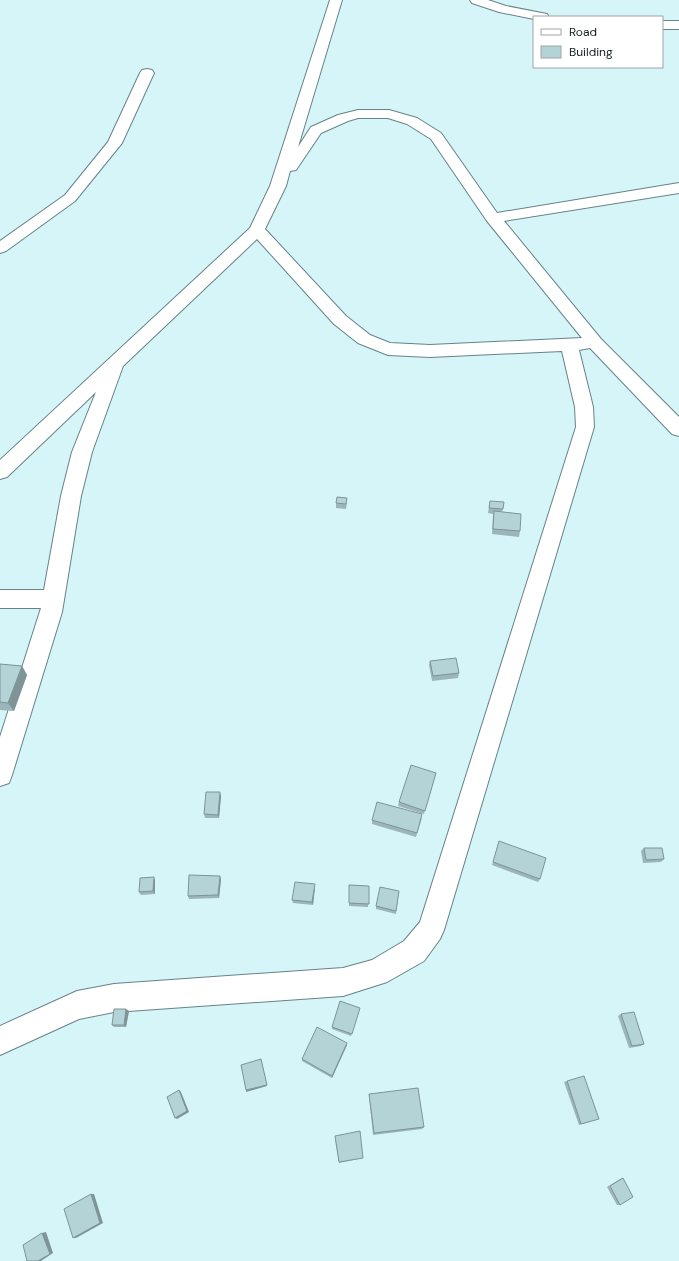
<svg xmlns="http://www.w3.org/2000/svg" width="679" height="1261" font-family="'DM Sans',sans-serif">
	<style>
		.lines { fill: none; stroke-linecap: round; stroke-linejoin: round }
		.minor-casing { stroke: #668386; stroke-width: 2 }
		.minor { fill: #fff; fill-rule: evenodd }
		.wall { fill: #9bb5b9 }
		.shaded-wall { fill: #7e9496 }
		.building { fill: #b4d3d7; stroke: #7e9496 }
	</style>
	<rect width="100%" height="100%" fill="#d5f5f9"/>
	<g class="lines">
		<g class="minor-casing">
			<g id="minor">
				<path d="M330 0H342L298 147 311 127 338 115 358 110H389L417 118 441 133 497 213 679 183V193L504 221 601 339 679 417V436L672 434 590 348 579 350 593 407 594 427 444 930 440 939 424 961 387 982 343 996 114 1012 79 1019 0 1055V1026L77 991 114 984 343 968 372 960 404 941 420 922 576 427 575 407 562 351 430 357 388 355 358 343 334 324 257 239 123 366 92 452 81 496 62 612 12 775 9 783 0 786V737L41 608H0V590H44L61 496 72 452 96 392 7 477 0 479V460L250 228 270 186ZM358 118H388L407 124 431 139 487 221 582 338 430 345 390 343 370 335 346 316 265 229 286 186 290 171 296 170 321 133 348 121Z"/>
				<polygon points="470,0 488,0 506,6 547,14 549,17 534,17 534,19 499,12 472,3"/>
				<rect x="662" y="21" width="17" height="8"/>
				<polygon points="147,69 152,70 154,73 122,143 75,201 6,251 0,253 0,241 65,195 108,142 140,73 142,70"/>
			</g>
		</g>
		<use href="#minor" class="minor"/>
	</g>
	<g class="wall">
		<polygon points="490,501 503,509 502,512 520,531 519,537 492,534 493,514 488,513"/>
		<polygon points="336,503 347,503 346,509 336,508"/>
		<polygon points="430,661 459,673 458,678 432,681 429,665"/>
		<polygon points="0,664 22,666 27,675 14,711 0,710"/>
		<polygon points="436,773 424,814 398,806 399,802"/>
		<polygon points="221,796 219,818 205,818 204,814"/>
		<polygon points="422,818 416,837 372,824 372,820"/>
		<polygon points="499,841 540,879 538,882 492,865"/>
		<polygon points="644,848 664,859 661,862 643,863 641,851"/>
		<polygon points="221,879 219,898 189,899 188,896"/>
		<polygon points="155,880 155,894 141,895 139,892"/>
		<polygon points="349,885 369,886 368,907 349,906"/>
		<polygon points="315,887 313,905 293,903 292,900"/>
		<polygon points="399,891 396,914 376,909 376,906"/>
		<polygon points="360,1008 351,1036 332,1029 332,1027"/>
		<polygon points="126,1009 129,1011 126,1027 114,1027 112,1025"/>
		<polygon points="621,1014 644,1044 641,1046 629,1048 618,1016"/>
		<polygon points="347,1045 332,1078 302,1061 302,1059"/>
		<polygon points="567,1081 599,1119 579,1125 564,1082"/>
		<polygon points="369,1094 424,1127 422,1129 373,1135 369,1096"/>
		<polygon points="335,1137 363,1158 339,1163"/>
		<polygon points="623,1178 620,1205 617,1205 607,1187 620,1179"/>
	</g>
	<g class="shaded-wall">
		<polygon points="22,666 27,675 14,711 8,703"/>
		<polygon points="220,792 221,796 219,818 218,815"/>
		<polygon points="220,876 221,879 219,898 218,895"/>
		<polygon points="154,877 155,880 155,894 153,891"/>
		<polygon points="315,884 315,887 313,905 312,902"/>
		<polygon points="126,1009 129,1011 126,1027 124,1025"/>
		<polygon points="347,1043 347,1045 332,1078 332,1076"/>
		<polygon points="261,1059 267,1086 246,1092 246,1090"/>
		<polygon points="179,1090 181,1092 189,1112 177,1119 175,1118"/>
		<polygon points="91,1194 94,1194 103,1223 76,1238 73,1238"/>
		<polygon points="46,1232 53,1253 41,1261 38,1261 42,1233"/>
	</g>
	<g class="building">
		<polygon points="337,497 347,498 346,504 336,503"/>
		<polygon points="490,501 504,502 503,509 489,508"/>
		<polygon points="494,511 521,514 520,531 493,529"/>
		<polygon points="456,658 459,673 433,676 430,661"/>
		<polygon points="0,664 22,666 8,703 0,702"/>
		<polygon points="411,765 436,773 425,811 399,802"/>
		<polygon points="206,792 220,792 218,815 204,814"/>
		<polygon points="377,802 422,814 417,833 372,820"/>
		<polygon points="499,841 546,858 540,879 493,862"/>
		<polygon points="644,848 662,848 664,859 646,860"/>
		<polygon points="189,875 220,876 218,895 188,896"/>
		<polygon points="154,877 153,891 139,892 140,878"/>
		<polygon points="295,882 315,884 312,902 292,900"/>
		<polygon points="349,885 369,886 369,904 349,903"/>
		<polygon points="380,887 399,891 396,911 376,906"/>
		<polygon points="340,1001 360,1008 352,1034 332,1027"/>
		<polygon points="114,1009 126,1009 124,1025 112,1025"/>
		<polygon points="634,1012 644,1044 632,1046 621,1014"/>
		<polygon points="317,1027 347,1043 332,1076 302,1059"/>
		<polygon points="261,1059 267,1085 246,1090 241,1065"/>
		<polygon points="584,1076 599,1119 581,1124 567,1081"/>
		<polygon points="418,1088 424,1127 374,1133 369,1094"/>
		<polygon points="179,1090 187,1111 175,1118 167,1097"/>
		<polygon points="360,1131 363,1158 339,1162 335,1136"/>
		<polygon points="623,1178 633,1197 620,1205 610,1186"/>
		<polygon points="91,1194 100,1223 73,1238 64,1209"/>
		<polygon points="42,1233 50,1254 38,1261 27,1261 23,1245"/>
	</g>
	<rect x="533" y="16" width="130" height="52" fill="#ffffff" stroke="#9fa4a5"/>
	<rect x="541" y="29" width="20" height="6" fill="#ffffff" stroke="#9fa4a5"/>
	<text x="569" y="36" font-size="12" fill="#101c1d">Road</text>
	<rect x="541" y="46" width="20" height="12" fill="#b4d3d7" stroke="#9fa4a5"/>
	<text x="569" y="56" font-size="12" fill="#101c1d">Building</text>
</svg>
